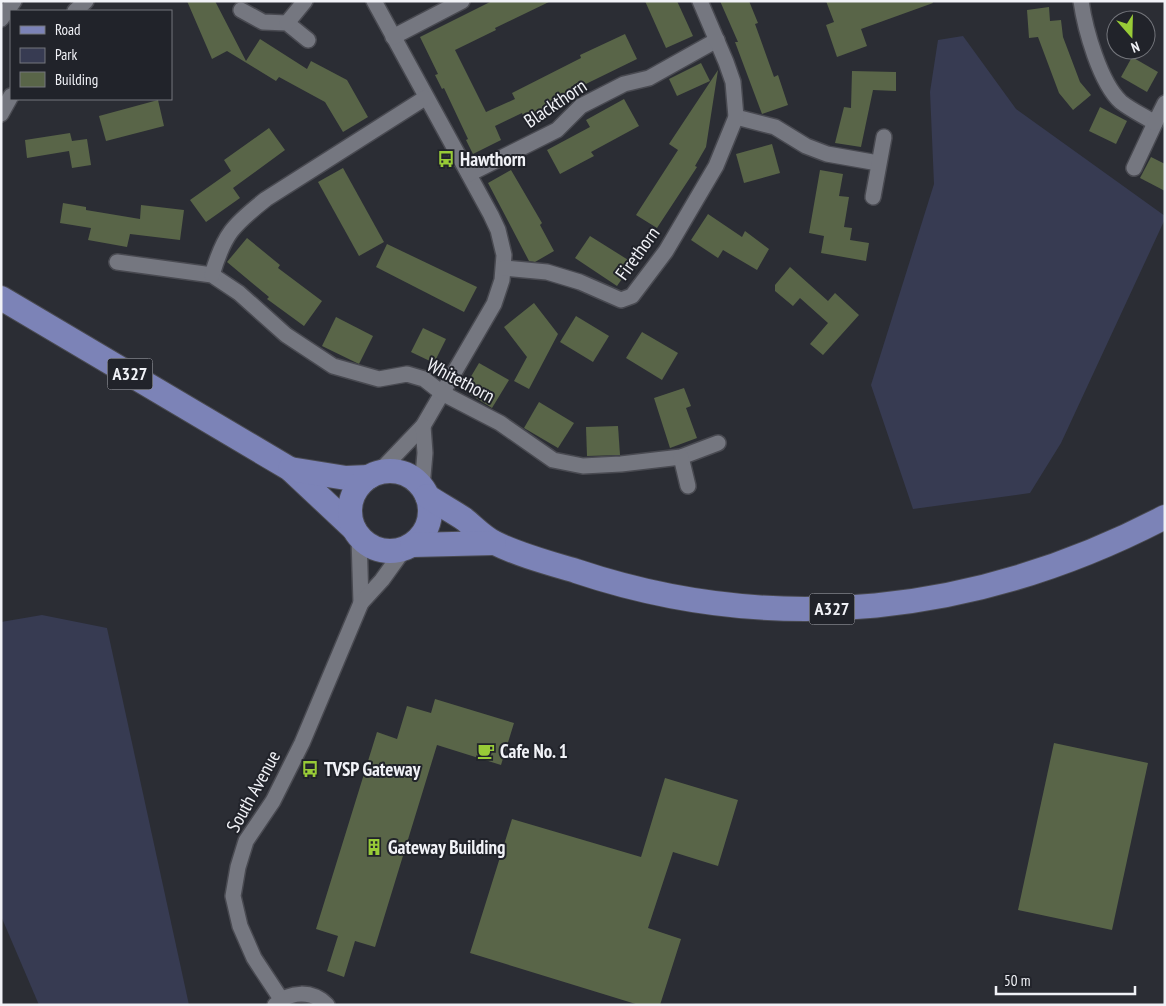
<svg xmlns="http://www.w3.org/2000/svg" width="1166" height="1006" font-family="'PT Sans Narrow',sans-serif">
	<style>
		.green { fill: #373b52 }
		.building { fill: #596548 }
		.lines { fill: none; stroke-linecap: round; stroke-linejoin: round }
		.street-casing { stroke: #494a51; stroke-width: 18 }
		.primary-casing { stroke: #494a51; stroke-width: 26 }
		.street { stroke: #757780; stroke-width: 15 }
		.primary { stroke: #7c83b7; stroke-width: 24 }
		.labels { text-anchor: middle; stroke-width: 4; stroke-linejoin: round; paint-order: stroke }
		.shield { fill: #21232a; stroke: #b3b4ba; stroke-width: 1 }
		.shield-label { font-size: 18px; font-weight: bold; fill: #f1f2f7 }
		.street-label { font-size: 19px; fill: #f1f2f7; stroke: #21232a }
		.poi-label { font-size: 19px; font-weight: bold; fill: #f1f2f7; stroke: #21232a; text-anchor: start }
	</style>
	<rect width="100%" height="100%" fill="#2b2d34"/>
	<g class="green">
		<polygon points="963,36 1016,109 1165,216 1165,219 1061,443 1030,493 913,509 871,385 934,184 930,92 938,40"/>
		<polygon points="42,615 107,628 189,1005 39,1005 1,916 1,622"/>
	</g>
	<g class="building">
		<polygon points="187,1 215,1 246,61 260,39 307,69 311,61 347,80 368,117 343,132 325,102 279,77 276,81 227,51 212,59"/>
		<polygon points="492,1 551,1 495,28 496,30 455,50 486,112 515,99 512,93 581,58 580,55 625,34 637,59 551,101 552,104 524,118 522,113 495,126 501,140 473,154 466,140 468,139 444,88 442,89 435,75 438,74 420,37"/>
		<polygon points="645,1 677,1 693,36 666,48"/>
		<polygon points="720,1 749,1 758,23 755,24 774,77 778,75 788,105 762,114 735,42 738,42"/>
		<polygon points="826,1 932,1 933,3 861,29 867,46 837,57 826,25 834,22"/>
		<polygon points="1049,7 1050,21 1061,20 1063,37 1080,82 1091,95 1073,110 1059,93 1038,37 1029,38 1027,10"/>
		<polygon points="1132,57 1158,72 1147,92 1121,77"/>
		<polygon points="701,63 710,81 677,96 669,79"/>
		<polygon points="718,70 706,147 695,166 697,167 657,228 636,215 678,150 669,144"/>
		<polygon points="852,71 896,72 896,91 873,90 861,147 835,143 844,107 851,108"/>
		<polygon points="624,99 639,126 591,152 594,156 560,174 547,150 590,127 586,120"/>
		<polygon points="158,100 164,126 106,141 99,116"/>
		<polygon points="1100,107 1127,121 1116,144 1089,131"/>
		<polygon points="269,128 285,150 233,188 240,198 206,222 190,200 231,171 224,160"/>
		<polygon points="70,133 72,141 87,139 91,165 72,168 69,151 27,158 25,140"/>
		<polygon points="772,144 780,173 744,183 736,154"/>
		<polygon points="1151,157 1165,164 1165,191 1140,178"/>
		<polygon points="343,168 384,242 359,256 318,182"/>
		<polygon points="511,170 542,223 540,225 554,251 535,262 529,261 488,183"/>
		<polygon points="820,170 843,174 839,196 849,197 844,227 852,228 850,240 869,243 866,261 821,253 824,236 809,233"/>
		<polygon points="63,203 86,207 86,210 140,219 141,205 184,210 180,240 130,234 127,247 88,240 91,228 60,223"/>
		<polygon points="708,214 742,237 745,231 769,249 757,270 723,250 718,258 691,240"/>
		<polygon points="590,236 633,263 617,286 575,258"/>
		<polygon points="247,238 280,265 278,268 322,301 304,326 267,299 269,297 227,262"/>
		<polygon points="387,244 477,287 464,312 376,267"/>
		<polygon points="790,267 828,301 835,293 859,315 823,355 810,344 828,323 800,298 793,306 775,291 775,285"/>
		<polygon points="534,303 558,334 529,389 514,381 527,357 504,327"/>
		<polygon points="576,316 609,336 593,362 560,342"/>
		<polygon points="336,317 373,336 359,364 322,346"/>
		<polygon points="423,328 446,339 434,363 411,352"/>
		<polygon points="642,332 678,353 662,380 626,358"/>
		<polygon points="479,363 509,380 492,408 463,390"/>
		<polygon points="684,388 691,406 686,408 697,438 670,448 654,398"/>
		<polygon points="539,402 574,423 558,448 524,428"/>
		<polygon points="618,426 620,455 587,456 586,427"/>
		<polygon points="435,699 514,723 501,765 437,745 375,947 355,941 344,977 327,971 338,936 316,929 377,732 397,739 407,706 431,713"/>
		<polygon points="1054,743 1148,763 1112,930 1018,910"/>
		<polygon points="665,778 738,800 718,866 673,852 648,928 681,939 660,1005 639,1005 470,953 512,819 641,857"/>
	</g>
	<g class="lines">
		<g class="street-casing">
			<g id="street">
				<polyline points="374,1 491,215 498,230 504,255 502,280 494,304 423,426 379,472"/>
				<path d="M1081 1C1085 29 1100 83 1121 102 1131 110 1144 116 1155 123L1134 168"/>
				<polyline points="241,10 263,22 287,23 308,40"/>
				<polyline points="75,11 86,1"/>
				<polyline points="1,19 14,1"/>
				<polyline points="287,23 305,1"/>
				<polyline points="393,37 462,1"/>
				<polyline points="1,114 11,96"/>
				<polyline points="736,117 775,127 806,146 827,154 878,163"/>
				<polyline points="1155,123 1165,103"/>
				<polyline points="469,174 557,130 581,106 624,84 649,78 717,40"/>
				<polyline points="873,197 884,137"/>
				<polyline points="117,262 212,275 239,293 286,335 333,366 379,379 407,374 424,379 442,393 500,423 553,460 583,466 621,464 681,457 718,443"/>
				<polyline points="504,268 547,272 580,282 621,300 632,296 666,251 716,166 736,117 733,82 726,62 700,1"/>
				<path d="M212 275C224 234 233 225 266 199L425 98"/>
				<polyline points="681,457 688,486"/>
				<polyline points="422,487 425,453 423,426"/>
				<polyline points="359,537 361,603"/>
				<polyline points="281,999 254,958 240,926 233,896 238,867 246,841 273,801 302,743 361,603 382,580 405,548"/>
				<path d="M275 1005C290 991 312 990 327 1005"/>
			</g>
		</g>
		<g class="primary-casing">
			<g id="primary">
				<polyline points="1,298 290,469 354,529"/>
				<polyline points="290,469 346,478 369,477"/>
				<circle cx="390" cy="511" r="40"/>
				<path d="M427 496C439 504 452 511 464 519 474 527 483 537 495 543 519 555 549 563 576 571 776 638 979 614 1165 517"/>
				<polyline points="412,545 494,543"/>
			</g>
		</g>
		<use href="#street" class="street"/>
		<use href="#primary" class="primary"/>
	</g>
	<defs>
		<g id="bus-bare" transform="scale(1.35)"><path d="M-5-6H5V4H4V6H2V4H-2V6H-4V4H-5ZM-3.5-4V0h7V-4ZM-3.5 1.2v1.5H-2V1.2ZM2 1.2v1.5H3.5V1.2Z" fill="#98cb37" stroke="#21232a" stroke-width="2.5" paint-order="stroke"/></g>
		<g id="cafe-bare" transform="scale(1.35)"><path d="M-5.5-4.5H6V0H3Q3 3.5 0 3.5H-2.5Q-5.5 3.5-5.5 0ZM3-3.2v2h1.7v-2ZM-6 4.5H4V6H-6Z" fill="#98cb37" stroke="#21232a" stroke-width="2.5" paint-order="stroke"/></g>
		<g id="building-bare" transform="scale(1.35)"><path d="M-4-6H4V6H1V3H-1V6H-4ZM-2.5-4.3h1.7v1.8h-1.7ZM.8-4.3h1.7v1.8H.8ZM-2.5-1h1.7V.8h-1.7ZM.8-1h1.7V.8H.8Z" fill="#98cb37" stroke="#21232a" stroke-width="2.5" paint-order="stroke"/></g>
	</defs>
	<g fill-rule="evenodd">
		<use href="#bus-bare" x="446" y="159"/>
		<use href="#cafe-bare" x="486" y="751"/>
		<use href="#bus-bare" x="310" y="769"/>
		<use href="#building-bare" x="374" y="847"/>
	</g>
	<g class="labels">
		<g class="shield">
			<rect x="107.5" y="358.5" width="45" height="31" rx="4"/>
			<rect x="809.5" y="593.5" width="45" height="31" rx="4"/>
		</g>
		<g class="shield-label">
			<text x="130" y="380">A327</text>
			<text x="832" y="615">A327</text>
		</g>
		<g class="street-label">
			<text transform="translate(555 103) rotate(-34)" y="7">Blackthorn</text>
			<text transform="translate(637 253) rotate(-54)" y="7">Firethorn</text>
			<text transform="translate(461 380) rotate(28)" y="7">Whitethorn</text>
			<text transform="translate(253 791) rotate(-61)" y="7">South Avenue</text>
		</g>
		<g class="poi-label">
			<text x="460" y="166">Hawthorn</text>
			<text x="500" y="758">Cafe No. 1</text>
			<text x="324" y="776">TVSP Gateway</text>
			<text x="388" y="854">Gateway Building</text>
		</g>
	</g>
	<rect width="1166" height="1006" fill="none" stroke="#f1f2f7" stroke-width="5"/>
	<rect x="10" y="10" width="162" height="90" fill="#21232a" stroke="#74767c"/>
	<rect x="20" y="26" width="25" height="8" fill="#7c83b7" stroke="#74767c"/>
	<text x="55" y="35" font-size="15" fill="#f1f2f7">Road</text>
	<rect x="20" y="48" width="25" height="15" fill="#373b52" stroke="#74767c"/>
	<text x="55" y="60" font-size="15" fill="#f1f2f7">Park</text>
	<rect x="20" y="72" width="25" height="15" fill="#596548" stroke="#74767c"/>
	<text x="55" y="85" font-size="15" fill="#f1f2f7">Building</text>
	<g transform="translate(1131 35) rotate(160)"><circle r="24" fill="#21232a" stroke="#74767c"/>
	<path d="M0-4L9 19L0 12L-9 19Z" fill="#98cb37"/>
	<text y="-8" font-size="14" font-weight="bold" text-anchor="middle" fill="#f1f2f7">N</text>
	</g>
	<path d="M996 986v8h139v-8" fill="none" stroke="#f1f2f7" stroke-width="2.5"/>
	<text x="1004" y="986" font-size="15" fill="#f1f2f7" stroke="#21232a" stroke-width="4" paint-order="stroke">50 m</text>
</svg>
